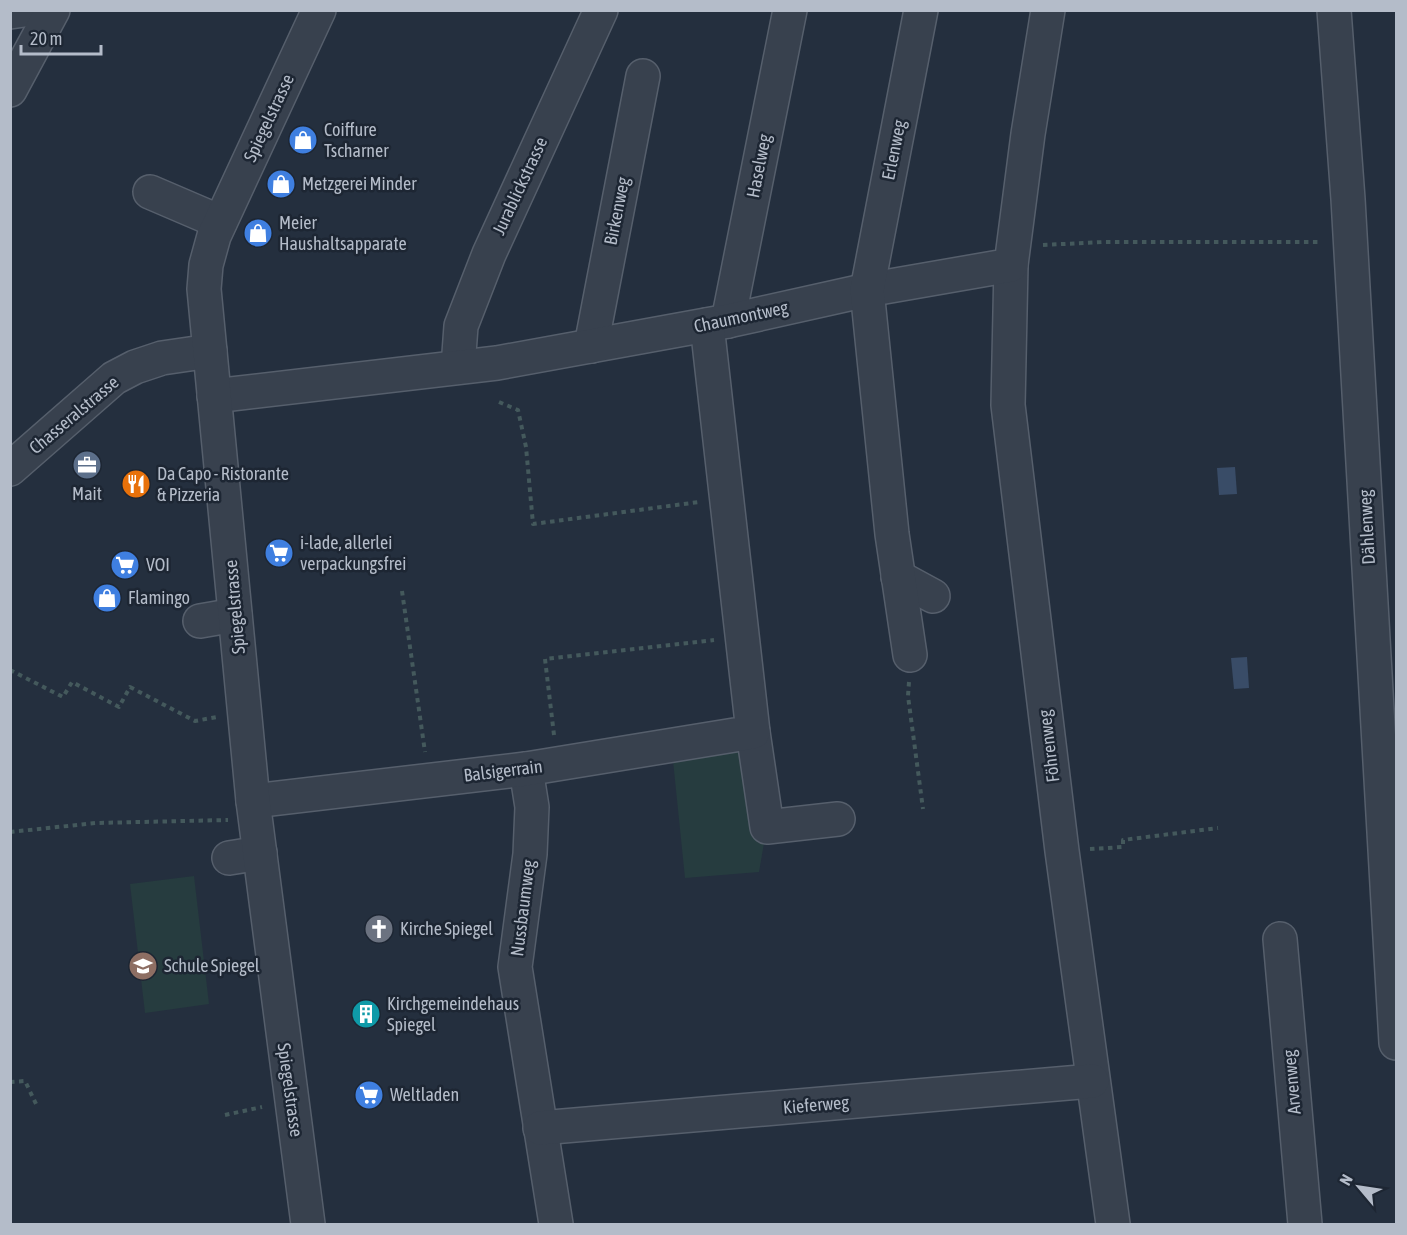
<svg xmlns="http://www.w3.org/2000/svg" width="1407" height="1235" font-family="'Asap Condensed',sans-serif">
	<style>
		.green { fill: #263c3f }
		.water { fill: #394c67 }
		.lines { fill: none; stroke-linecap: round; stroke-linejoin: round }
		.minor-casing { stroke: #565f6c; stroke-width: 36 }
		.path { stroke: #44595c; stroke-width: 4; stroke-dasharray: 4.5 4.5; stroke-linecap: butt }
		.minor { stroke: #38414e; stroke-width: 33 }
		.labels { text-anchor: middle; stroke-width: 5; stroke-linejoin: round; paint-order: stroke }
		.street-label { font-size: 18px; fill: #b4bcc9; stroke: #1d2633 }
		.poi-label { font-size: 18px; fill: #b4bcc9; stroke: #1d2633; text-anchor: start }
	</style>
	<rect width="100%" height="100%" fill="#242f3e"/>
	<g class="green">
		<polygon points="753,733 767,826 759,872 685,878 671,741"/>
		<polygon points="194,876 209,1004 145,1013 130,884"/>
	</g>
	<g class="water">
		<polygon points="1235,467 1237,494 1219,495 1217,468"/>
		<polygon points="1247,657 1249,688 1234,689 1231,658"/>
	</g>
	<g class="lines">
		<g class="minor-casing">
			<g id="minor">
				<polyline points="1334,10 1348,199 1396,1043"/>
				<polyline points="10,12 24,10"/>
				<polyline points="10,90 53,10"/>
				<polyline points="150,192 220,222"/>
				<polyline points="1011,265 1008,405 1062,851 1113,1224"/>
				<polyline points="728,321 790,10"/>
				<polyline points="591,346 643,76"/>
				<polyline points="458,367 461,326 489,254 601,10"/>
				<polyline points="214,396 497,363 728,321 867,290 1011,265 1028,134 1048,10"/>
				<polyline points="10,469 114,378 135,367 162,358 210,351"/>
				<polyline points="898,577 933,596"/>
				<polyline points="200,621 235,615"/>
				<polyline points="910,655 892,534 867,290 921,10"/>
				<polyline points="753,732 767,827 838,819"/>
				<polyline points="526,769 532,807 530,854 515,967 556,1224"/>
				<polyline points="253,801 526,769 753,732 707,325"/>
				<polyline points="229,858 260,853"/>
				<polyline points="1280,939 1305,1224"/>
				<polyline points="540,1128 1092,1081"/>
				<polyline points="308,1224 253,801 204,289 206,265 214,236 319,10"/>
			</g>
		</g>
		<g class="path">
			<polyline points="1043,245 1104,242 1320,242"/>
			<polyline points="499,402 518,410 526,447 533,524 699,502"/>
			<polyline points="402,591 425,752"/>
			<polyline points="10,670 63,697 72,682 119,707 130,687 195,721 217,717"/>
			<polyline points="909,682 908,696 923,809"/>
			<polyline points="554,735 545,659 714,640"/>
			<polyline points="10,832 96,823 228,820"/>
			<polyline points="1090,849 1123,847 1123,840 1218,828"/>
			<polyline points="10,1082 25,1081 37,1106"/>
			<polyline points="225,1115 262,1107"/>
		</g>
		<use href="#minor" class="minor"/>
	</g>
	<defs>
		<g id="shop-disc" transform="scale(1.5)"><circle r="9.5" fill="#3f7fe0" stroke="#1d2633"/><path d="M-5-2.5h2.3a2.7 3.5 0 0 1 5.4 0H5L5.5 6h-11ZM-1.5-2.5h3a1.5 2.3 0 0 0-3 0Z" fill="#fff"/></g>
		<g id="office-disc" transform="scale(1.5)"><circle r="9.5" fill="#5c6f8a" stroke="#1d2633"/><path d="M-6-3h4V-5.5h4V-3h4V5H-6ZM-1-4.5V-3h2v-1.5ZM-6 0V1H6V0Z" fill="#fff"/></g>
		<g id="restaurant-disc" transform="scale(1.5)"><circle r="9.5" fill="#e8710a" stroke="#1d2633"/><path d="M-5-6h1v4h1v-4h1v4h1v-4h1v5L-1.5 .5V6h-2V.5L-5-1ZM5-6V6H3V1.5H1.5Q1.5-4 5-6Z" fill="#fff"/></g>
		<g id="supermarket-disc" transform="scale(1.5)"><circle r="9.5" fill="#3f7fe0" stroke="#1d2633"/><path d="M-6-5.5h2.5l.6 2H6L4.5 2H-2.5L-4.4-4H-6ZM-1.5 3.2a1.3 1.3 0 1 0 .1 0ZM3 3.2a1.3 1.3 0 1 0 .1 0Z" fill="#fff"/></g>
		<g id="church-disc" transform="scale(1.5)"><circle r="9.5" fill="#6b7280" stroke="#1d2633"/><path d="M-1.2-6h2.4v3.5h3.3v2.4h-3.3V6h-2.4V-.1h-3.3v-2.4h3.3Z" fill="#fff"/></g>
		<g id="school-disc" transform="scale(1.5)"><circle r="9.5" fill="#8d6e63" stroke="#1d2633"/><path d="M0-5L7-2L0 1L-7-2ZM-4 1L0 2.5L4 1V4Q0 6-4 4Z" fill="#fff"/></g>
		<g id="building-disc" transform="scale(1.5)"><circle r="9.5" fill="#0f9aa8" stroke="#1d2633"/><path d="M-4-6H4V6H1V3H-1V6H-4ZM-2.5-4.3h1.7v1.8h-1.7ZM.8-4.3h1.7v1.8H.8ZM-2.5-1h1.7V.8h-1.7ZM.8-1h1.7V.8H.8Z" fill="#fff"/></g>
	</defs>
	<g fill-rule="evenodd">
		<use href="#shop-disc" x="303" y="140"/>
		<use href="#shop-disc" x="281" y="184"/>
		<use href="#shop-disc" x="258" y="233"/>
		<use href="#office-disc" x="87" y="465"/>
		<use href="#restaurant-disc" x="136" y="484"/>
		<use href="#supermarket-disc" x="279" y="553"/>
		<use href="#supermarket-disc" x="125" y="565"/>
		<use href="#shop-disc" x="107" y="598"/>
		<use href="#church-disc" x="379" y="929"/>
		<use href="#school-disc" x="143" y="966"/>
		<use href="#building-disc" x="366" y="1014"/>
		<use href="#supermarket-disc" x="369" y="1095"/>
	</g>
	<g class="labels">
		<g class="street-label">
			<text transform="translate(269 118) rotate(-65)" y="6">Spiegelstrasse</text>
			<text transform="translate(894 150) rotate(-79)" y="6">Erlenweg</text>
			<text transform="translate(759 166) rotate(-79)" y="6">Haselweg</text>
			<text transform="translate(520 186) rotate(-65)" y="6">Jurablickstrasse</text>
			<text transform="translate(617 211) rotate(-79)" y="6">Birkenweg</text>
			<text transform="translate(741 317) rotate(-12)" y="6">Chaumontweg</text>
			<text transform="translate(74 415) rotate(-40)" y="6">Chasseralstrasse</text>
			<text transform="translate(1367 527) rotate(-93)" y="6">Dählenweg</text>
			<text transform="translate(235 607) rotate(-95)" y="6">Spiegelstrasse</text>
			<text transform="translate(1049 746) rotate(-97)" y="6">Föhrenweg</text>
			<text transform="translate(503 771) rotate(-7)" y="6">Balsigerrain</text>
			<text transform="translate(523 908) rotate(-83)" y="6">Nussbaumweg</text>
			<text transform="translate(1292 1082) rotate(-95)" y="6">Arvenweg</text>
			<text transform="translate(290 1090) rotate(82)" y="6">Spiegelstrasse</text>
			<text transform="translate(816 1105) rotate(-5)" y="6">Kieferweg</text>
		</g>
		<g class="poi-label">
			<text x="324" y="136">Coiffure<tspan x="324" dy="21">Tscharner</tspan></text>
			<text x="302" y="190">Metzgerei Minder</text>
			<text x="279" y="229">Meier<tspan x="279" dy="21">Haushaltsapparate</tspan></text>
			<text x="157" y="480">Da Capo - Ristorante<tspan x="157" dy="21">&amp; Pizzeria</tspan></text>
			<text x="87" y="500" text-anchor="middle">Mait</text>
			<text x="300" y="549">i-lade, allerlei<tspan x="300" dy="21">verpackungsfrei</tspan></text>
			<text x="146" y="571">VOI</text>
			<text x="128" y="604">Flamingo</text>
			<text x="400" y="935">Kirche Spiegel</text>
			<text x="164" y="972">Schule Spiegel</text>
			<text x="387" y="1010">Kirchgemeindehaus<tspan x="387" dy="21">Spiegel</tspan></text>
			<text x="390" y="1101">Weltladen</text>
		</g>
	</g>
	<rect width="1407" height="1235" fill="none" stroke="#b4bcc9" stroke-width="24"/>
	<g transform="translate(1359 1187) rotate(299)" stroke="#1d2633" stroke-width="4.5" paint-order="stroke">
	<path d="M0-4.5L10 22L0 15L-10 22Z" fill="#b4bcc9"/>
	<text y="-9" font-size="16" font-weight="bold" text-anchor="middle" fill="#b4bcc9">N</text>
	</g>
	<path d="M21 45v9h80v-9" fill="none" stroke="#b4bcc9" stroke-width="3"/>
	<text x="30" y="45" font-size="18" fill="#b4bcc9" stroke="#1d2633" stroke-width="4.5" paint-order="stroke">20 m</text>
</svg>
